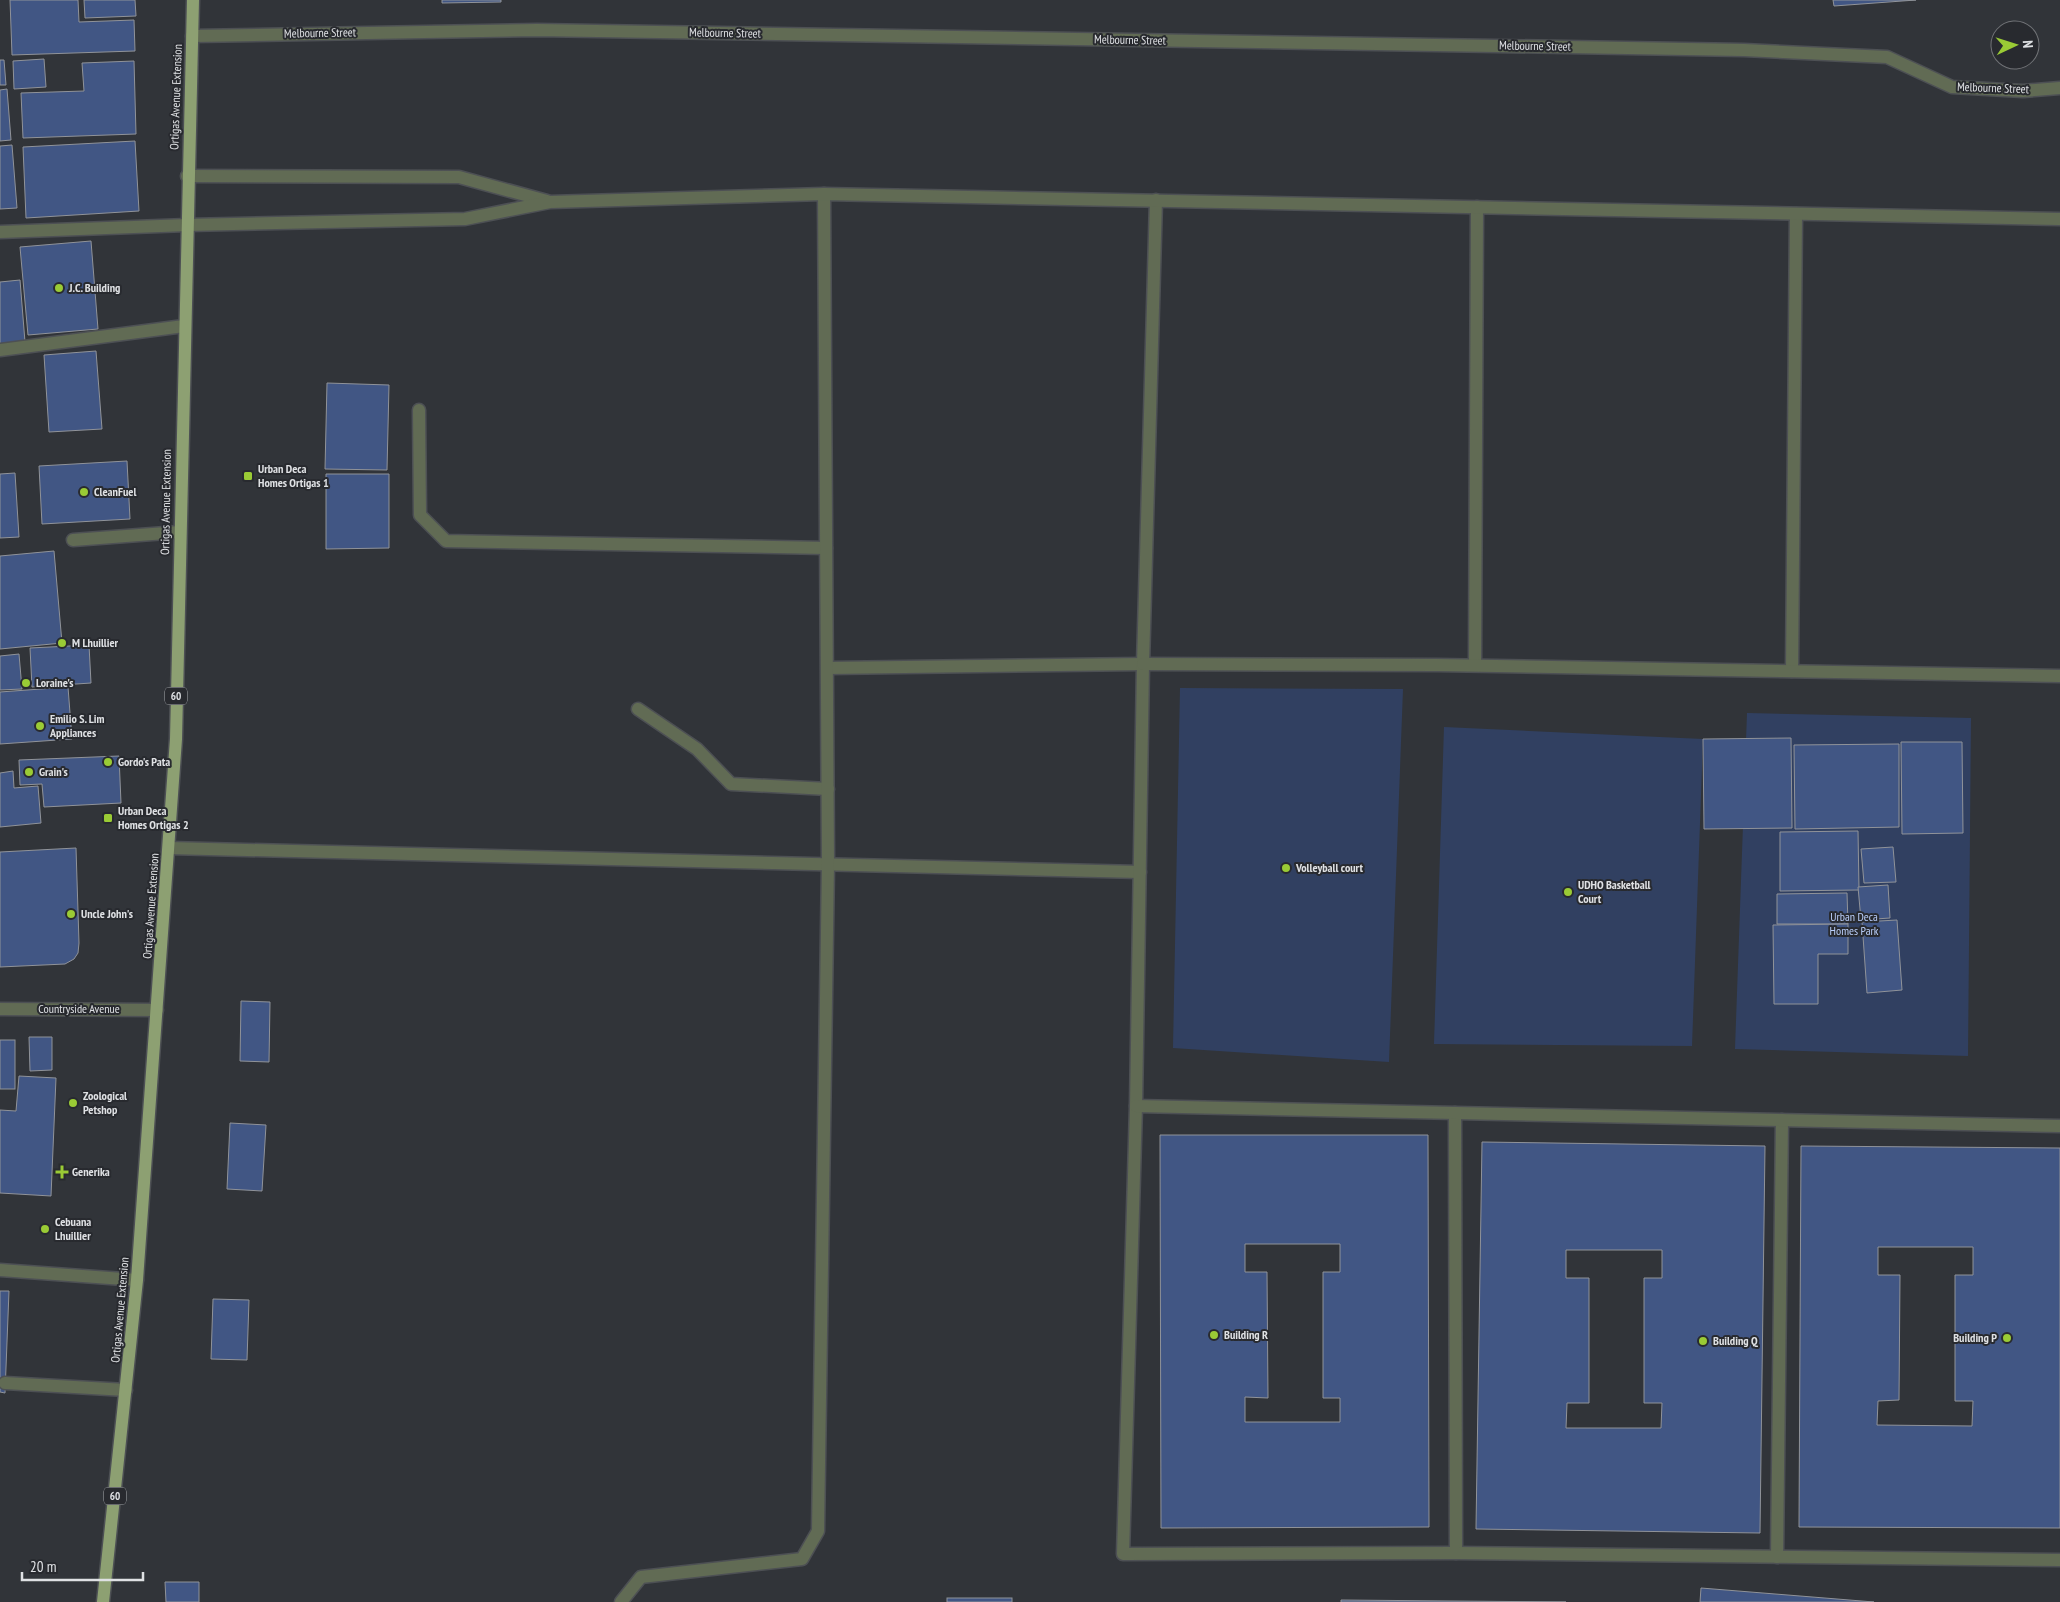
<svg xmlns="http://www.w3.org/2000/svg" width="2060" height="1602" font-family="'PT Sans Narrow',sans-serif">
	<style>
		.green { fill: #314061 }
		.building { fill: #415684; stroke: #909399; fill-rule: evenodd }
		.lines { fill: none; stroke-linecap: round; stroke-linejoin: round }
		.service-casing { stroke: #4d5054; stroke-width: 15 }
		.minor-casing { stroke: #4d5054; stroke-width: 15 }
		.tertiary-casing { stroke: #4d5054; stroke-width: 15 }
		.primary-casing { stroke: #4d5054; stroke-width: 15 }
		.service { stroke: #616b54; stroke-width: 12 }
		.minor { stroke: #616b54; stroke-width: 12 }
		.tertiary { stroke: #616b54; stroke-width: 12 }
		.primary { stroke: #8da072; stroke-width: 12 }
		.poi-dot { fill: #9acb35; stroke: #282a2f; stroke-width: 2 }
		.labels { text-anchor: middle; stroke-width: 4; stroke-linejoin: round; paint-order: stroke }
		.shield { fill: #282a2f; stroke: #a8aaae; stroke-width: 1 }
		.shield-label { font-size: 11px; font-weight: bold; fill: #dfe1e4 }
		.street-label { font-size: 12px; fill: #dfe1e4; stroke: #282a2f }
		.poi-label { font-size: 12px; font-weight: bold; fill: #dfe1e4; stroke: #282a2f; text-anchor: start }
		.park-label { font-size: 12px; fill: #bacffb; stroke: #282a2f }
	</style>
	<rect width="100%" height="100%" fill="#313439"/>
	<g class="green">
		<polygon points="1180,688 1403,689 1389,1062 1173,1048"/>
		<polygon points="1747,713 1971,718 1968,1056 1735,1049"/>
		<polygon points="1444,727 1703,739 1692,1046 1434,1044"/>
	</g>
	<g class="building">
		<polygon points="10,0 78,0 79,22 134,20 135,51 12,55"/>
		<polygon points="84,0 135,0 136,16 85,18"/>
		<polygon points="442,0 501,0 501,2 442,3"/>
		<polygon points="1833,0 1916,0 1834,6"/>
		<polygon points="44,59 46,87 14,89 13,61"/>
		<polygon points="0,60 4,60 6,85 0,85"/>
		<polygon points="134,61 136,134 23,138 21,93 84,91 82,63"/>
		<polygon points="7,89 11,140 0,141 0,90"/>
		<polygon points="135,141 139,211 26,218 23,147"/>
		<polygon points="12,145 17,208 0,209 0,146"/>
		<polygon points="91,241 98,329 28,335 20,247"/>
		<polygon points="20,280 25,342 0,344 0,282"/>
		<polygon points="96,351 102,429 49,432 44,355"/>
		<polygon points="327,383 389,385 387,470 325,469"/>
		<polygon points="127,461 130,519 42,524 39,466"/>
		<polygon points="15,473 19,537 0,538 0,474"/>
		<polygon points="326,474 389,474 389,548 326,549"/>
		<polygon points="54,551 62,643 0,649 0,556"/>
		<polygon points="89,645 91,683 32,687 30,648"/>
		<polygon points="19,654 22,689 0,690 0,656"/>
		<polygon points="68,687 72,739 0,744 0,692"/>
		<polygon points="1791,738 1792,828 1704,829 1703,739"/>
		<polygon points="1901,742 1962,742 1963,833 1902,834"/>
		<polygon points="1899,744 1899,827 1795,829 1794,745"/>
		<polygon points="119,756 121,803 44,807 42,784 20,785 19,760"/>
		<polygon points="13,771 14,788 38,786 41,823 0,827 0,773"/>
		<polygon points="1858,831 1859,890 1780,891 1780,832"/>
		<polygon points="1893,847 1896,882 1864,883 1861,849"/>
		<polygon points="76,848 79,943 78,953 74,959 65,964 0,967 0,852"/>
		<polygon points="1888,885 1890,918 1861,920 1858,887"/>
		<polygon points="1847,893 1848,924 1777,924 1777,894"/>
		<polygon points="1897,920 1902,990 1867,993 1862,922"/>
		<polygon points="1848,924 1848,954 1818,954 1818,1004 1774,1004 1773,925"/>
		<polygon points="241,1001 270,1002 269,1062 240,1061"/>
		<polygon points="29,1037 52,1037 52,1070 30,1071"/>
		<rect x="0" y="1040" width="15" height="49"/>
		<polygon points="19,1076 56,1078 51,1196 0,1193 0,1110 16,1111"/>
		<polygon points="230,1123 266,1125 262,1191 227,1189"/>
		<path d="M1160 1135H1428L1429 1527 1161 1528ZM1245 1244H1340V1272H1323V1398H1340V1422H1245V1397L1268 1398 1267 1272H1245Z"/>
		<path d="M1482 1142 1765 1146 1760 1533 1476 1529ZM1566 1250H1662V1278H1644V1403H1662L1661 1428H1566L1567 1403H1589V1278H1566Z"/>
		<path d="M1801 1146 2060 1148V1528L1799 1527ZM1878 1247H1973V1275H1955V1401H1973L1972 1426 1877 1425 1878 1401 1899 1400 1900 1275H1878Z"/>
		<polygon points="0,1291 9,1291 5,1393 0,1392"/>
		<polygon points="213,1299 249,1300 247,1360 211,1359"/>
		<polygon points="165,1582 199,1582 199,1602 166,1602"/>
		<polygon points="1701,1588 1874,1602 1700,1602"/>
		<rect x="947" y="1598" width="65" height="4"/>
		<polygon points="1341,1600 1566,1602 1341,1602"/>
	</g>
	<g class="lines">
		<g class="service-casing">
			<g id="service">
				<polyline points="0,232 187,225"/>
				<polyline points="0,350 184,326"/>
				<polyline points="419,410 420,515 446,541 826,548"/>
				<polyline points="73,540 179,532"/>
				<polyline points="1475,665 1477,207"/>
				<polyline points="828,668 1143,664"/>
				<polyline points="1792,671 1796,214"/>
				<polyline points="638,709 697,749 731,784 828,789"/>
				<polyline points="169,848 1140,872"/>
				<polyline points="1455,1113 1456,1553"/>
				<polyline points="0,1270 137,1280"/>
				<polyline points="5,1383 126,1390"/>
				<polyline points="1777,1557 1782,1120"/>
				<polyline points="621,1602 641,1577 802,1559 818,1531 828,864 824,194"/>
			</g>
		</g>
		<g class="minor-casing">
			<g id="minor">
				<polyline points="192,36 537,30 1744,50 1887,57 1952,87 2023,91 2060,88"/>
				<polyline points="187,176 459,177 547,201"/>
				<polyline points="1156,200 1143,664 1136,1106 1123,1554 1456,1553 2060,1560"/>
				<polyline points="187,225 465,219 550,202 824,194 2060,219"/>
				<polyline points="1143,664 1437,665 2060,676"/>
				<polyline points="1136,1106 2060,1126"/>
			</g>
		</g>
		<g class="tertiary-casing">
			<polyline id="tertiary" points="0,1009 157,1010"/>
		</g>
		<g class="primary-casing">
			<polyline id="primary" points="103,1602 137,1280 176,739 193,0"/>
		</g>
		<use href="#service" class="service"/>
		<use href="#minor" class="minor"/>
		<use href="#tertiary" class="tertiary"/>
		<use href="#primary" class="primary"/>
	</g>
	<g class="poi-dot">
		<circle cx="59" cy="288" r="5"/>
		<rect x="243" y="471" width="10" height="10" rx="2.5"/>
		<circle cx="84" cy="492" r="5"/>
		<circle cx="62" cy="643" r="5"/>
		<circle cx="26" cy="683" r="5"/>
		<circle cx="40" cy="726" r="5"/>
		<circle cx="108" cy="762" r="5"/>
		<circle cx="29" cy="772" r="5"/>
		<rect x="103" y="813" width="10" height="10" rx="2.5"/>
		<circle cx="1286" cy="868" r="5"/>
		<circle cx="1568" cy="892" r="5"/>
		<circle cx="71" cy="914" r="5"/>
		<circle cx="73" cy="1103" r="5"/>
		<path d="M59.5 1164.5h5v5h5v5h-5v5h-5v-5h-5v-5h5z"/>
		<circle cx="45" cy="1229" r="5"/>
		<circle cx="1214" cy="1335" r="5"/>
		<circle cx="2007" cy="1338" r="5"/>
		<circle cx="1703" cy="1341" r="5"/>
	</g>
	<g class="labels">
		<g class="shield">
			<rect x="165" y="687.5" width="22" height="17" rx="4"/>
			<rect x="104" y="1487.5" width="22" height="17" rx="4"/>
		</g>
		<g class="shield-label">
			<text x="176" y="700">60</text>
			<text x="115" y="1500">60</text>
		</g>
		<g class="street-label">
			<text transform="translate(320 33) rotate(-1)" y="4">Melbourne Street</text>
			<text transform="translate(725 33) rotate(1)" y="4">Melbourne Street</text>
			<text transform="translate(1130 40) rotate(1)" y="4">Melbourne Street</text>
			<text transform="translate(1535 46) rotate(1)" y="4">Melbourne Street</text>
			<text transform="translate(1993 88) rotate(2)" y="4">Melbourne Street</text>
			<text transform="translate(176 97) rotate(-88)" y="4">Ortigas Avenue Extension</text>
			<text transform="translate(166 502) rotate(-89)" y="4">Ortigas Avenue Extension</text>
			<text transform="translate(151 906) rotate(-86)" y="4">Ortigas Avenue Extension</text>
			<text x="79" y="1013">Countryside Avenue</text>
			<text transform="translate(120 1310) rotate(-85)" y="4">Ortigas Avenue Extension</text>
		</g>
		<g class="poi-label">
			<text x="69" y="292">J.C. Building</text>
			<text x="258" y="473">Urban Deca<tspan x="258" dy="14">Homes Ortigas 1</tspan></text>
			<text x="94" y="496">CleanFuel</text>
			<text x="72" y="647">M Lhuillier</text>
			<text x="36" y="687">Loraine's</text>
			<text x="50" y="723">Emilio S. Lim<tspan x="50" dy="14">Appliances</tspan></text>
			<text x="118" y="766">Gordo's Pata</text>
			<text x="39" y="776">Grain's</text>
			<text x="118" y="815">Urban Deca<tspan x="118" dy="14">Homes Ortigas 2</tspan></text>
			<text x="1296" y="872">Volleyball court</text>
			<text x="1578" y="889">UDHO Basketball<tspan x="1578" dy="14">Court</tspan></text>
			<text x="81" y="918">Uncle John's</text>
			<text x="83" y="1100">Zoological<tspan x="83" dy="14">Petshop</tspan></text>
			<text x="72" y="1176">Generika</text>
			<text x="55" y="1226">Cebuana<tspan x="55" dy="14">Lhuillier</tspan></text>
			<text x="1224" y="1339">Building R</text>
			<text x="1997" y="1342" text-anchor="end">Building P</text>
			<text x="1713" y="1345">Building Q</text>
		</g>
		<g class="park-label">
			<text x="1854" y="921">Urban Deca<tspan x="1854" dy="14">Homes Park</tspan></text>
		</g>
	</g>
	<g transform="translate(2015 45) rotate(86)"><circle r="24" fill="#282a2f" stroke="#717377"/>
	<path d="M0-4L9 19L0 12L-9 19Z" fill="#9acb35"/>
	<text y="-8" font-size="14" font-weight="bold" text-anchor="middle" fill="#dfe1e4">N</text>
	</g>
	<path d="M22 1572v8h121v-8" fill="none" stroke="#dfe1e4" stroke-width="2.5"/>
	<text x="30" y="1572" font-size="15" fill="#dfe1e4" stroke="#282a2f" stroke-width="4" paint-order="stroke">20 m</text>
</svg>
